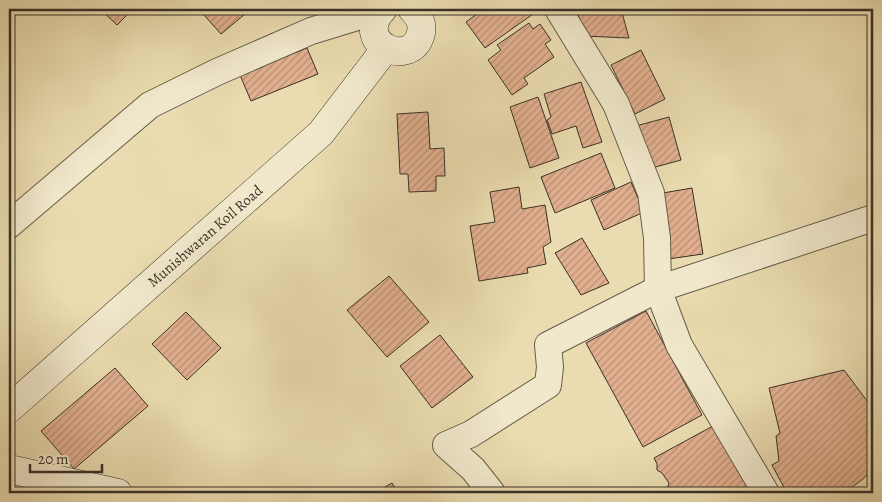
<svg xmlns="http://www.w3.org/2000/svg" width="882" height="502" font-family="Alegreya,serif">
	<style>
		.building { fill: url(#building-hatch); stroke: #393127 }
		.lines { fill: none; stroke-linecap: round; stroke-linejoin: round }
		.street-casing { stroke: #655c49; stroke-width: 28 }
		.secondary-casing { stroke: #393127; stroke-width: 29 }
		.street { stroke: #f1e8cc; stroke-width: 26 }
		.secondary { stroke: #f1e8cc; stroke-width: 28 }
		.labels { text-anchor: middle; stroke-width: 5; stroke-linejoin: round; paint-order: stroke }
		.street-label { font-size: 15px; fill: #393127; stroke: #f1e8cc }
	</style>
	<defs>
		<pattern id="building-hatch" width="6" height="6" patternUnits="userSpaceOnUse" patternTransform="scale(1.25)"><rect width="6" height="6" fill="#e2b08f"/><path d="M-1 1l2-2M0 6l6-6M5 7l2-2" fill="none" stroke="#b89075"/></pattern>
	</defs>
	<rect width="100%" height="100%" fill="#eadcb0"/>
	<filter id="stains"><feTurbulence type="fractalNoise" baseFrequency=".004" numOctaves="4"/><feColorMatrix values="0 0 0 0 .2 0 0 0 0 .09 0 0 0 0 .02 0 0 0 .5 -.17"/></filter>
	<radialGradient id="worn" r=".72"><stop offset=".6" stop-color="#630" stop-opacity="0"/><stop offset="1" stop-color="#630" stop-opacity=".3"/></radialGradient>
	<g class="building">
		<polygon points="100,9 133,9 117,25"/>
		<polygon points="211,9 251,9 221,34 204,15"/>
		<polygon points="484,9 529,9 533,14 485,48 466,22"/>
		<polygon points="577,9 621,9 629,38 583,36"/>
		<polygon points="529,23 533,29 540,24 551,40 545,44 554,57 524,78 528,84 512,95 488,60 501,50 497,45"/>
		<polygon points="307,48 318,74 251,101 240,75"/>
		<polygon points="641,50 665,99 635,114 611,65"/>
		<polygon points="581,82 602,142 583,148 576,126 552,134 547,120 551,117 544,94"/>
		<polygon points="538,97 559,158 530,168 510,107"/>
		<polygon points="428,112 430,149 444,148 445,176 436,176 436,191 409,192 408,174 400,174 397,114"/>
		<polygon points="669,117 681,160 648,169 636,126"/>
		<polygon points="601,153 615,188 555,213 541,177"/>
		<polygon points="631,182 644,212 604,230 591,200"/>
		<polygon points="519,187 522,209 545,205 551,242 543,247 546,264 527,268 528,273 479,281 470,226 495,222 490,192"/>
		<polygon points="692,188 703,254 668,259 657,194"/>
		<polygon points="582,238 609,283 581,295 555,253"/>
		<polygon points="389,276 429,322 387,357 347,310"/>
		<polygon points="646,311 702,415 643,447 586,343"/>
		<polygon points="186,312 221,348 187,380 152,344"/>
		<polygon points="440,335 473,377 432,408 400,366"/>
		<polygon points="115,368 148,406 74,469 41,431"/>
		<polygon points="844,370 873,409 873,468 863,479 844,493 787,493 772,465 779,461 776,436 780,433 769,388"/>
		<polygon points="713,426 742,478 746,476 752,487 748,490 750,493 673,493 672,492 667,490 669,483 662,473 657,470 657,464 654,458"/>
		<polygon points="392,483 398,493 375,493"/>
	</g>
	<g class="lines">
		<g class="street-casing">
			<g id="street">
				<polyline points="558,9 616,104 651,193 657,238 658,289 679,345 766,493"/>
				<polyline points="9,225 150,105 217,72 311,31 360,16 375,21"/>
				<polyline points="492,493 473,469 446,445 471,434 548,385 550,367 548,345 658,289 873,218"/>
			</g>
		</g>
		<g class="secondary-casing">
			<g id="secondary">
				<path d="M383 9C351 43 412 71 421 33 423 23 419 16 412 9"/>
				<polyline points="9,409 321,133 386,48"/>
				<polyline points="9,469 118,493"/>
			</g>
		</g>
		<use href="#street" class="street"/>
		<use href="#secondary" class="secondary"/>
	</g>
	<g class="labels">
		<g class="street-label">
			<text transform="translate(205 236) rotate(-41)" y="5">Munishwaran Koil Road</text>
		</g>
	</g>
	<rect width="882" height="502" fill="none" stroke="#eadcb0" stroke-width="30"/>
	<rect x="10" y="10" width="862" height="482" fill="none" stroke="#393127" stroke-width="2.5"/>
	<rect x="15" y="15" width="852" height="472" fill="none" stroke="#393127"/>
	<path d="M30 464v8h72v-8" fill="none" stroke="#393127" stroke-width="2.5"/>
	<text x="38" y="464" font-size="15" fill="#393127" stroke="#f1e8cc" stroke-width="4" paint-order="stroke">20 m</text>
	<rect width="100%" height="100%" filter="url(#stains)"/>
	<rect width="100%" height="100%" fill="url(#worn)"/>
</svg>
